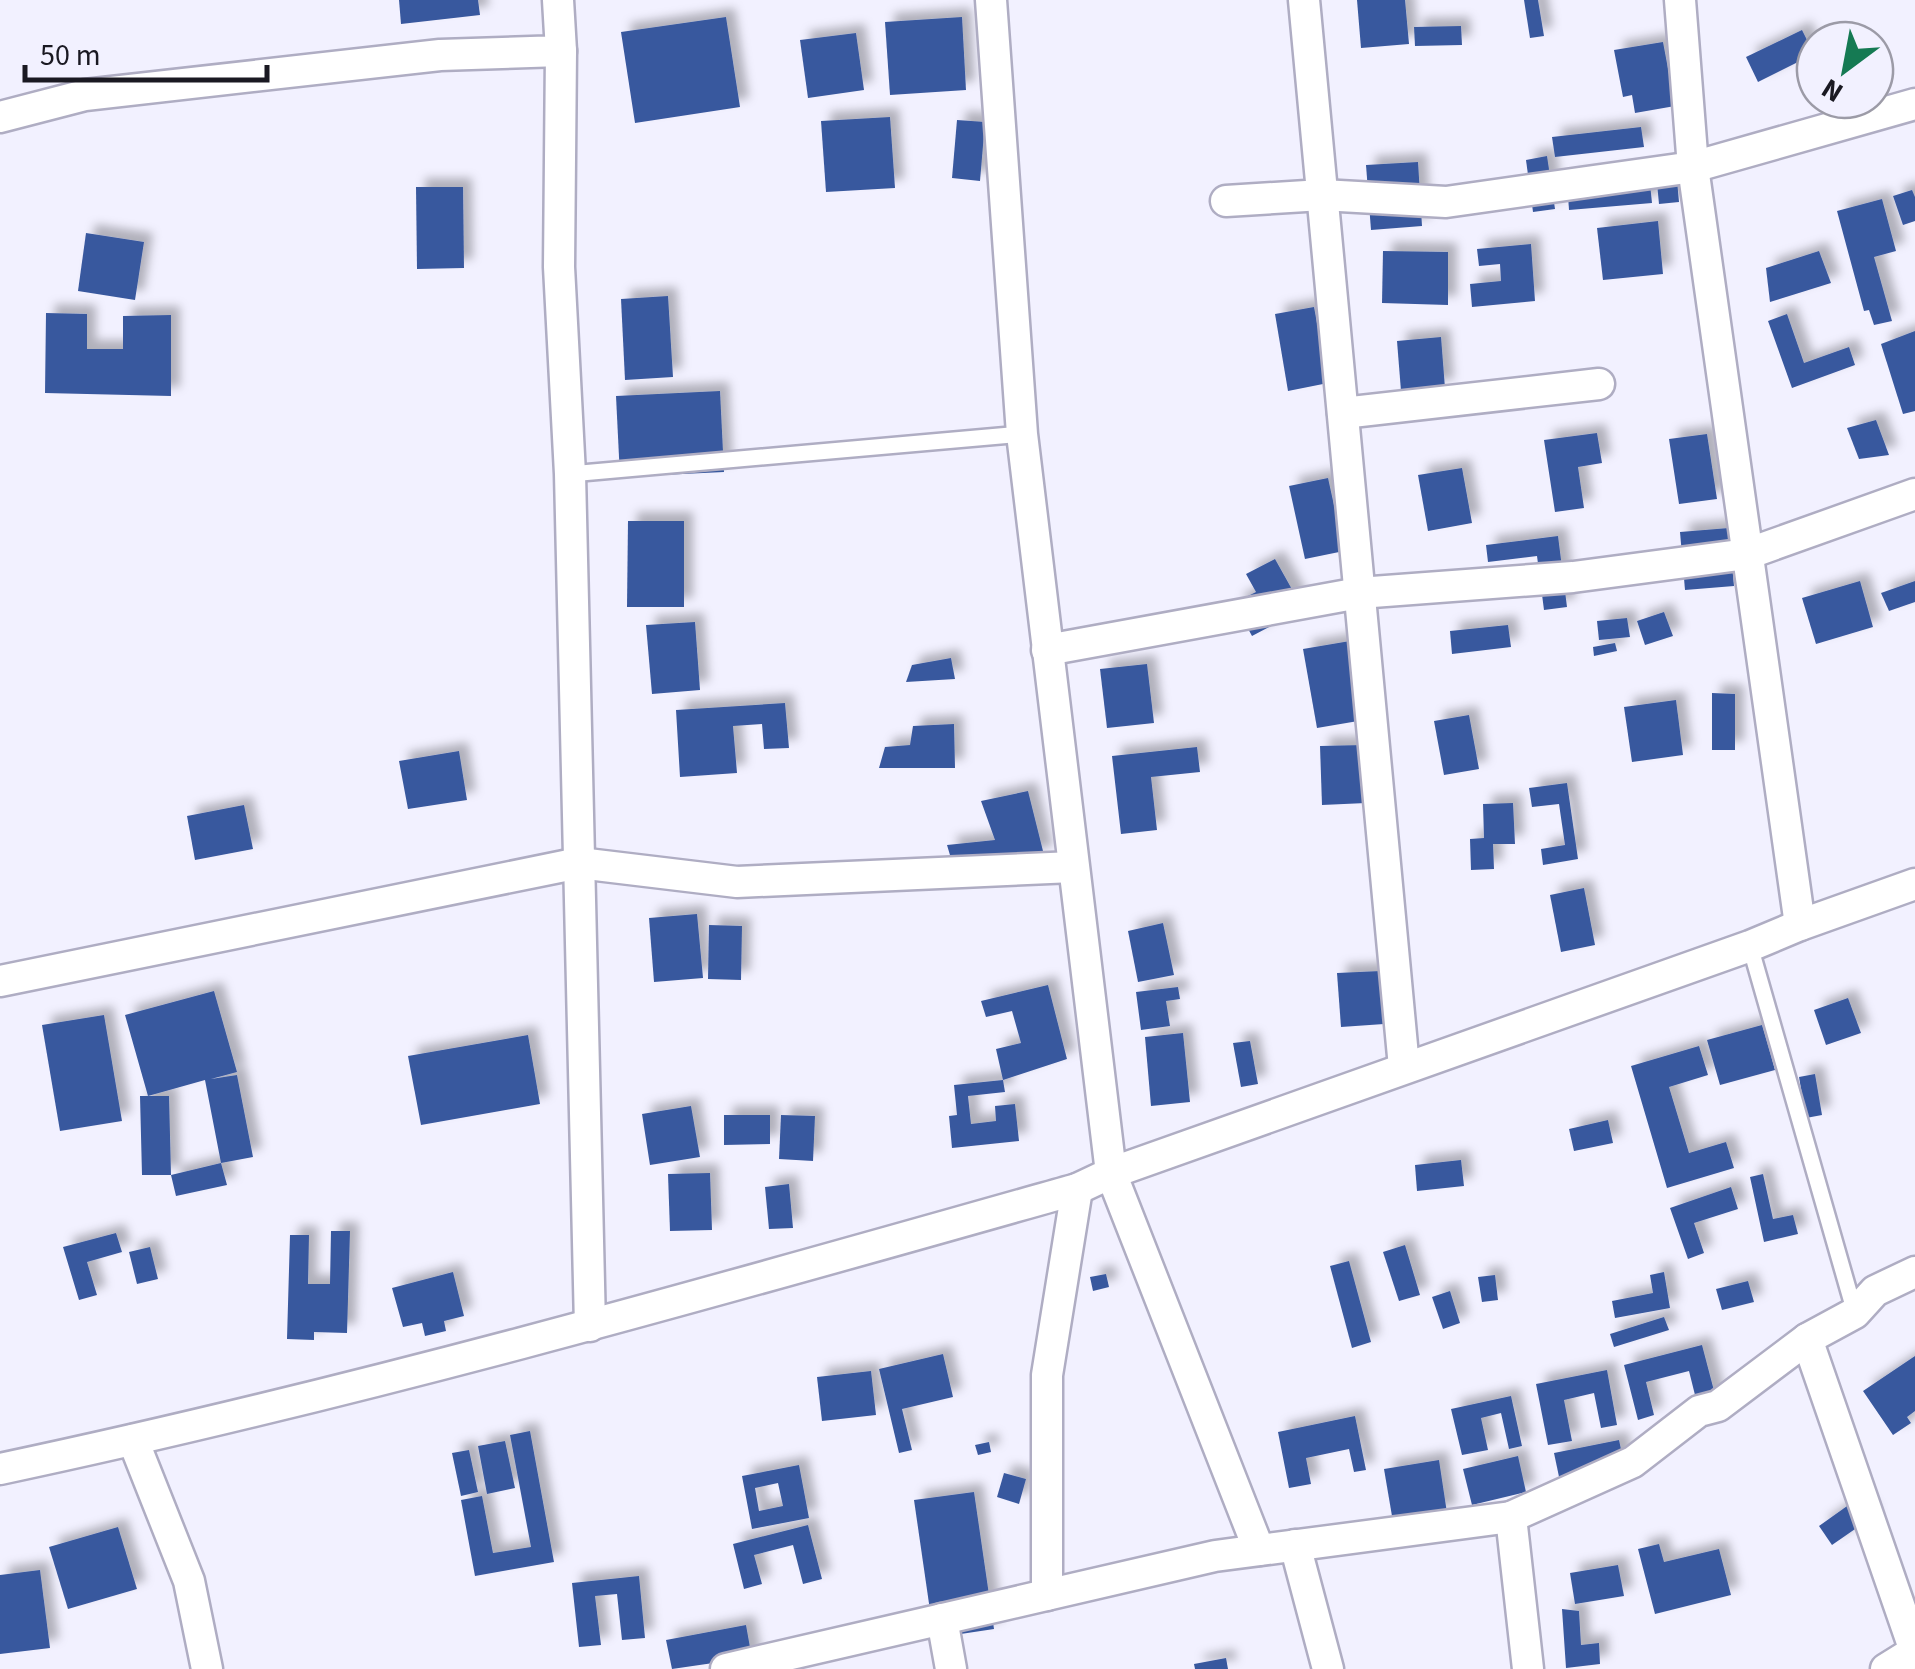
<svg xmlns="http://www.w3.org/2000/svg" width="1915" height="1669" font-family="'Source Sans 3',sans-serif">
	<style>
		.building { fill: #39589e; fill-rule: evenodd; filter: url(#shadow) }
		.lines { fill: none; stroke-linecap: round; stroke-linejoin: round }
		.service-casing { stroke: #afadc3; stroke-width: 20 }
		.minor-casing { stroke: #afadc3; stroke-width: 35 }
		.service { stroke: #fff; stroke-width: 15 }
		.minor { stroke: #fff; stroke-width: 30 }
	</style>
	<defs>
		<filter id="shadow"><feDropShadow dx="9" dy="-9" stdDeviation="5" flood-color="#0004"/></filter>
	</defs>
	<rect width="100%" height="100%" fill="#f2f1ff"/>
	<g class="building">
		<polygon points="399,0 478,0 480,15 401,24"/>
		<polygon points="1357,0 1405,0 1409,44 1361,48"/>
		<polygon points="1524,0 1538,0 1544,36 1530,38"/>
		<polygon points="726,17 740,107 635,123 621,32"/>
		<polygon points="962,17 966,90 890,95 885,22"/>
		<polygon points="1461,26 1462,45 1415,46 1414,27"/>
		<polygon points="1802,30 1814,54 1758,82 1746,57"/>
		<polygon points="856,33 864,90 808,98 800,40"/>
		<polygon points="1663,42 1675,106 1635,113 1632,95 1623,97 1614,50"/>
		<polygon points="1815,66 1815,91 1812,91 1810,67"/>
		<polygon points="890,117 895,188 826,192 821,121"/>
		<polygon points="957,120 985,122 980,181 952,178"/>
		<polygon points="1641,127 1644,147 1555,157 1552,137"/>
		<polygon points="1547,156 1555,209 1533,212 1526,160"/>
		<polygon points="1418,162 1422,226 1371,230 1366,165"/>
		<polygon points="1676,170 1679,202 1659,204 1656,173"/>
		<polygon points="1649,174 1652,203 1569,210 1567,181"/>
		<polygon points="416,187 463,187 464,268 417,269"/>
		<polygon points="1912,190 1915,197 1915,221 1903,225 1893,196"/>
		<polygon points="1882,199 1896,251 1874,257 1892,321 1874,325 1869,310 1864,311 1837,211"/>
		<polygon points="1658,221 1663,274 1603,280 1597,228"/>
		<polygon points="86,233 144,242 135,300 78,291"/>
		<polygon points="1531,244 1535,301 1472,307 1470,284 1501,281 1500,264 1479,266 1477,249"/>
		<polygon points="1383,251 1448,252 1448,305 1382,303"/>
		<polygon points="1819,251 1831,283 1770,302 1766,268"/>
		<polygon points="668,296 673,377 625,380 621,299"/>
		<polygon points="1314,307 1328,383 1288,391 1275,314"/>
		<polygon points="46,313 87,314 87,349 123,349 123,316 171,315 171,396 45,393"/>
		<polygon points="1787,314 1804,363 1849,347 1855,365 1792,388 1768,321"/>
		<polygon points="1915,331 1915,411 1903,414 1881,344"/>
		<polygon points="1441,337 1445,388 1401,391 1397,341"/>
		<polygon points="720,391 724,472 620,477 616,396"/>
		<polygon points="1876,420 1889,455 1859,459 1847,428"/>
		<polygon points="1597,433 1602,463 1578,467 1584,508 1555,512 1544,440"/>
		<polygon points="1707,434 1717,499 1679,504 1669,439"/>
		<polygon points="1462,468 1472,523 1428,531 1418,475"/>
		<polygon points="1328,478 1344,551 1305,559 1289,486"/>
		<polygon points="628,521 684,521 684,607 627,607"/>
		<polygon points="1729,528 1734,586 1685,590 1680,532"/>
		<polygon points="1558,536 1567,607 1544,610 1537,556 1488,562 1486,545"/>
		<polygon points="1275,559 1303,609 1252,636 1234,603 1256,592 1246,574"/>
		<polygon points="1860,581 1873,627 1816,644 1802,598"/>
		<polygon points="1915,581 1915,602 1889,611 1881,593"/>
		<polygon points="1664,612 1673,636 1645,645 1637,621"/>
		<polygon points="1627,618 1630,637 1599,640 1597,621"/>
		<polygon points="695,622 700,690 652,694 646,625"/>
		<polygon points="1508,625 1511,647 1452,654 1450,631"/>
		<polygon points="1350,641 1364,720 1317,728 1303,649"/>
		<polygon points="1615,643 1617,651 1594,656 1593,647"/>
		<polygon points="951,658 955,679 906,682 912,665"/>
		<polygon points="1147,664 1154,723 1107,728 1100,669"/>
		<polygon points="1712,693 1735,694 1735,750 1712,750"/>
		<polygon points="1676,700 1683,755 1632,762 1624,707"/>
		<polygon points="785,703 789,748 764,749 762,724 733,726 737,773 680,777 676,710"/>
		<polygon points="1469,715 1479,769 1444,775 1434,721"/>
		<polygon points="954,724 955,768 879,768 885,747 910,745 913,726"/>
		<polygon points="1364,745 1366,803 1322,805 1320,746"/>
		<polygon points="1197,747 1200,772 1151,777 1157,830 1121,834 1112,756"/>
		<polygon points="459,751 467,800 408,809 399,761"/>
		<polygon points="1567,783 1578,859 1543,865 1541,849 1565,845 1559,804 1532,807 1529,788"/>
		<polygon points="1028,791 1044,855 955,872 947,845 995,840 981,801"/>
		<polygon points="1513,803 1515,844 1493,844 1494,869 1471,870 1470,839 1484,838 1483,804"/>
		<polygon points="244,805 253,849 195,860 187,816"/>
		<polygon points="1584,888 1595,945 1561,952 1550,895"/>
		<polygon points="697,914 703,978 654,982 649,918"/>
		<polygon points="1163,923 1174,975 1138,982 1128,931"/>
		<polygon points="709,925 742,926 741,980 708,979"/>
		<polygon points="1381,971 1384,1024 1341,1027 1337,973"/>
		<polygon points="1048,985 1067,1059 1003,1080 996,1049 1021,1043 1012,1011 986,1017 981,1001"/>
		<polygon points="1178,987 1180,999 1166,1001 1170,1026 1141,1030 1136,992"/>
		<polygon points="214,991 237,1072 211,1079 237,1075 253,1157 221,1163 205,1080 148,1096 125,1015"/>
		<polygon points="1848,998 1861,1033 1826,1045 1814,1010"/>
		<polygon points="104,1015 122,1121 60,1131 42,1025"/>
		<polygon points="1762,1025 1775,1070 1720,1085 1707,1040"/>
		<polygon points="1183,1033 1190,1102 1151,1106 1145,1037"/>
		<polygon points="528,1035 540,1104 421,1125 408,1056"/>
		<polygon points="1250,1041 1258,1084 1241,1087 1233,1043"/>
		<polygon points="1699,1046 1708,1075 1669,1087 1689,1153 1726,1142 1734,1168 1667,1188 1631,1066"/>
		<polygon points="1815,1074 1822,1115 1806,1118 1799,1077"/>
		<polygon points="1003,1080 1005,1092 968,1096 971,1124 996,1121 995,1106 1015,1104 1019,1141 952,1148 949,1116 957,1115 954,1085"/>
		<polygon points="140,1096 169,1096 171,1175 221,1163 227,1185 176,1196 171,1175 142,1175"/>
		<polygon points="691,1106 700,1157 650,1165 642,1114"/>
		<polygon points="724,1115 770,1115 770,1144 724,1145"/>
		<polygon points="781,1115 815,1116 813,1161 779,1159"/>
		<polygon points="1608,1120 1613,1143 1574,1151 1569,1129"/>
		<polygon points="1461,1160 1464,1186 1417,1191 1415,1165"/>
		<polygon points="710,1173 712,1230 670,1231 668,1174"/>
		<polygon points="1763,1174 1773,1219 1793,1215 1798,1234 1764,1242 1750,1177"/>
		<polygon points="789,1184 793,1228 769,1229 765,1187"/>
		<polygon points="1731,1187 1738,1209 1694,1223 1704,1253 1688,1259 1670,1208"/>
		<polygon points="331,1231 350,1231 347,1333 314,1332 314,1340 287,1339 290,1235 309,1235 308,1284 330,1284"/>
		<polygon points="116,1233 122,1252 87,1262 97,1295 79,1300 63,1247"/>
		<polygon points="1405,1245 1420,1295 1399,1301 1383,1252"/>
		<polygon points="150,1247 158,1279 137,1284 129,1252"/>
		<polygon points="1349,1261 1371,1342 1352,1348 1330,1266"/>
		<polygon points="453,1272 464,1316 444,1321 446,1331 425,1336 422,1323 403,1327 392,1288"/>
		<polygon points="1664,1272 1670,1308 1615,1318 1612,1301 1653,1293 1650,1275"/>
		<polygon points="1106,1274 1109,1287 1093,1291 1090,1277"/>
		<polygon points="1495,1275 1498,1300 1482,1302 1478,1277"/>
		<polygon points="1748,1281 1754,1302 1722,1310 1716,1289"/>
		<polygon points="1450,1291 1460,1323 1443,1329 1432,1297"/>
		<polygon points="1664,1317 1669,1330 1614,1347 1610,1334"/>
		<polygon points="1702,1345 1718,1406 1699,1411 1689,1371 1646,1382 1654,1415 1638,1420 1624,1365"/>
		<polygon points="943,1354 953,1397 902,1409 912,1450 899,1453 879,1369"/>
		<polygon points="1915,1356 1915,1411 1907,1417 1911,1423 1893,1435 1863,1391"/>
		<polygon points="1607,1370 1617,1425 1601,1428 1594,1393 1564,1400 1572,1441 1548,1445 1536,1384"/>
		<polygon points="871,1371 876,1415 822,1421 817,1377"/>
		<polygon points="1511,1396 1522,1446 1509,1449 1501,1413 1481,1418 1488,1450 1462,1455 1451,1409"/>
		<polygon points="1355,1416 1366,1470 1354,1472 1349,1449 1306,1458 1311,1484 1289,1488 1278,1432"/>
		<polygon points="530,1431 554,1562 475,1576 461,1500 482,1496 493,1553 531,1547 510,1435"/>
		<polygon points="1619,1440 1627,1477 1562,1491 1554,1453"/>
		<polygon points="505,1441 515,1488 487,1494 478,1446"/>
		<polygon points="989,1442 991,1452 978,1455 975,1445"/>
		<polygon points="469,1450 478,1492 461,1496 452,1453"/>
		<polygon points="1518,1456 1526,1492 1472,1505 1463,1469"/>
		<polygon points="1439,1460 1447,1513 1393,1522 1384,1469"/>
		<path d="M799 1465 809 1518 752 1529 742 1476ZM778 1483 783 1506 759 1511 755 1488Z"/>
		<polygon points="1004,1473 1026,1479 1019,1504 997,1497"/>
		<polygon points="974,1492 994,1629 934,1638 914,1500"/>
		<polygon points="1857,1499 1871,1518 1832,1545 1819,1526"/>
		<polygon points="808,1525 822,1579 803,1584 793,1545 754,1555 762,1584 744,1589 733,1544"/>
		<polygon points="118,1527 137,1589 68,1609 49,1547"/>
		<polygon points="1659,1544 1664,1562 1719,1549 1731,1595 1655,1614 1638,1549"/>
		<polygon points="1618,1565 1624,1596 1575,1604 1570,1573"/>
		<polygon points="40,1570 50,1648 0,1654 0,1575"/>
		<polygon points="639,1576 645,1638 622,1640 617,1594 595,1596 601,1645 579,1647 572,1583"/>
		<polygon points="1562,1609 1579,1611 1581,1645 1599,1643 1600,1664 1566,1668"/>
		<polygon points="746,1625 753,1664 727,1661 672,1669 666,1640"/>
		<polygon points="1226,1658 1228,1669 1195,1669 1194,1664"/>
	</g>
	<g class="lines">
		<g class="service-casing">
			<g id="service">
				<polyline points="570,474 1022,434"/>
				<polyline points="1750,946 1855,1313"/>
			</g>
		</g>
		<g class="minor-casing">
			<g id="minor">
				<polyline points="1304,0 1404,1067"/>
				<polyline points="1680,0 1693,167 1800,925"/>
				<polyline points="561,51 559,267 570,474 590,1326"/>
				<polyline points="0,117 85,95 440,55 561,51 558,0"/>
				<polyline points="1226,201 1322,195 1446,202 1693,167 1915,104"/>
				<polyline points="1343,413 1599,384"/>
				<polyline points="1047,650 1359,593 1573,577 1747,554 1915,494"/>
				<polyline points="0,981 579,863 737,882 1073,867"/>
				<polyline points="1807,1339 1915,1651 1886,1669"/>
				<polyline points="133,1440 189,1581 207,1669"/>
				<path d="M0 1469C363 1392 720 1290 1077 1189L1111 1173 1022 434 991 0"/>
				<polyline points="1511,1517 1528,1669"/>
				<polyline points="1295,1545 1328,1669"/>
				<polyline points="1259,1550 1111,1173 1750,946 1800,925 1915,884"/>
				<polyline points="1047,1595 1047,1375 1077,1189"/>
				<polyline points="942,1619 951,1669"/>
				<polyline points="726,1669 1215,1556 1511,1517 1633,1462 1699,1411 1718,1406 1807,1339 1855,1313 1875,1291 1915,1272"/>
			</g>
		</g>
		<use href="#service" class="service"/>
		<use href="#minor" class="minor"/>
	</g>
	<g transform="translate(1845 70) rotate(212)"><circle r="48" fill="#f2f1ff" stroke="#9c9ba7" stroke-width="2.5"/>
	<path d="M0-8L18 38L0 25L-18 38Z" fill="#157a53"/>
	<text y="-15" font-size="28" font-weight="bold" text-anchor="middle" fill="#1a1922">N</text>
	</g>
	<path d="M25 65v15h242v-15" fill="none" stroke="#1a1922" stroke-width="5"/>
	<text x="40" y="65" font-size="30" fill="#1a1922" stroke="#f2f1ff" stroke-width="8" paint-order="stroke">50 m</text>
</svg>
